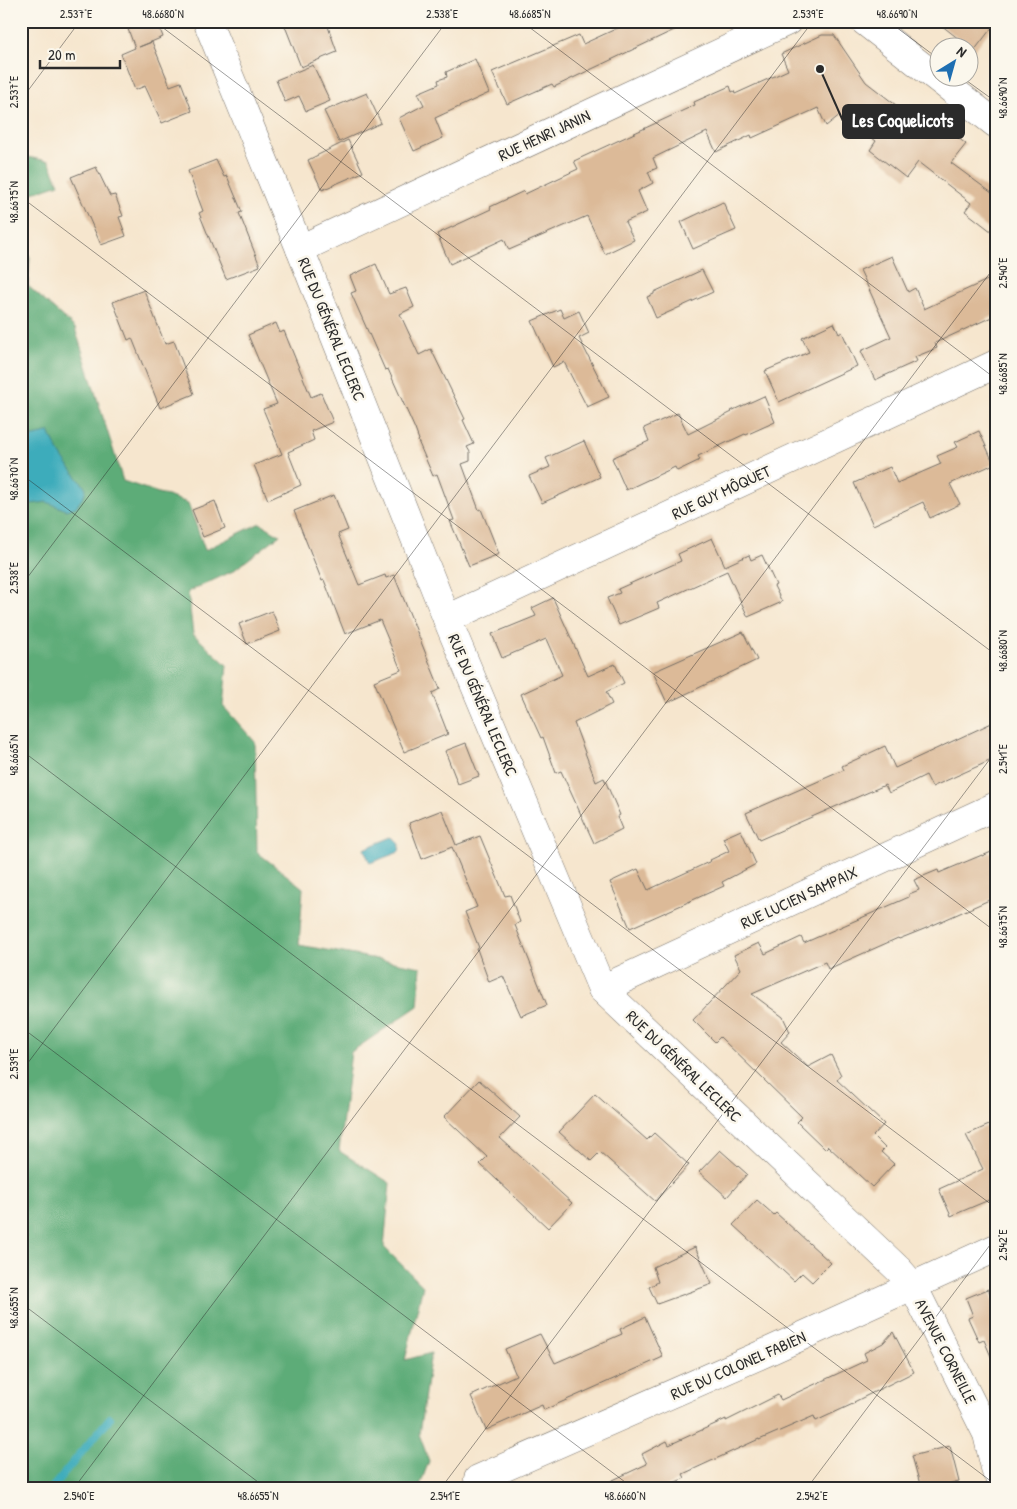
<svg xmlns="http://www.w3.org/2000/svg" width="1017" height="1509" font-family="'Patrick Hand',sans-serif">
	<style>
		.forest { fill: #5dac78; stroke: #446c52 }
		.water { fill: #3dacbb; stroke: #346c73 }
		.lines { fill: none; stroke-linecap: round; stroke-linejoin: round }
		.stream { stroke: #3dacbb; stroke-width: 8 }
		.building { fill: #dcba98 }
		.minor-casing { stroke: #726c64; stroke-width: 29 }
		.minor { stroke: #fff; stroke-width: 28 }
		.ticks { fill: none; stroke: #2b2b2b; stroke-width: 1; stroke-opacity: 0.45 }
		.labels { text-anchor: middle; stroke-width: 5; stroke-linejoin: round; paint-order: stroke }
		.street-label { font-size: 16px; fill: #2b2b2b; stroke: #fbf7ec }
		.leader { fill: none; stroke: #2b2b2b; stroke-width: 2 }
		.callout-dot { fill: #2b2b2b; stroke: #fbf7ec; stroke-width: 2 }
		.callout { fill: #2b2b2b; stroke: #2b2b2b; stroke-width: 2 }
		.callout-label { font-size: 18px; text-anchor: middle; font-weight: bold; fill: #fff }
		.neatline { fill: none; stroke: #2b2b2b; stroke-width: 2 }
		.ticks-label { font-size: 12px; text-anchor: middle; fill: #2b2b2b }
	</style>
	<rect width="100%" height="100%" fill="#fbf7ec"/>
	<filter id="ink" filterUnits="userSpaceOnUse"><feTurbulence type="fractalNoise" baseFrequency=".02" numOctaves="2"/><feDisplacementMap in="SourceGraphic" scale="10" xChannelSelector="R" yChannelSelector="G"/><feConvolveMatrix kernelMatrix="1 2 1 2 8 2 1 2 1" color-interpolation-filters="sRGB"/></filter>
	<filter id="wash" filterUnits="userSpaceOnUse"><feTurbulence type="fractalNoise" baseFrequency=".0096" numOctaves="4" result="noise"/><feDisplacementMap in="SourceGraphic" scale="20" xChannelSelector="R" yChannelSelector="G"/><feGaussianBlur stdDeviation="1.12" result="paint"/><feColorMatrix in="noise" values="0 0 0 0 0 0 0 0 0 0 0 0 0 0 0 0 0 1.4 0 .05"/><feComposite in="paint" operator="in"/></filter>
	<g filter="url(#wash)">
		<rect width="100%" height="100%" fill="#f6e6ce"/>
		<g class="forest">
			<polygon points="21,156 49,161 59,184 21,197"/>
			<polygon points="21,247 30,257 28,286 75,328 123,481 188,503 205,550 260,523 280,535 233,571 188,592 193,634 227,665 223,706 255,742 257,852 303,888 299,945 421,967 418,1006 351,1052 339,1151 390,1183 384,1247 423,1286 405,1360 431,1353 419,1434 429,1461 419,1488 21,1488"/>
		</g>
		<g class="water">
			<path d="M49 431C57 453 71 470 86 488L84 496 76 507 66 510 47 502 21 505V439L47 433Z"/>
			<polygon points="393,837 400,844 399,852 370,863 364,849"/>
		</g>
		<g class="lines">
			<polyline class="stream" points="52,1488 110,1418"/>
		</g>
		<g id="blocks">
			<g class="building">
				<polygon points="125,21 157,21 163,37 139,47 152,42 170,86 181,82 192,111 162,123 145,86 135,90 121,54 135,48"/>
				<polygon points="283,21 326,21 337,52 301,67"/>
				<polygon points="633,21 693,21 554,87 552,84 507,104 492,72 579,35 583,44"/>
				<polygon points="936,21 996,21 996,22 974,51"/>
				<polygon points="822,35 834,35 866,82 901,109 902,107 941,134 945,128 966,144 951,163 996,196 996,235 965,211 971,203 918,162 906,178 870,150 876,141 841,114 826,126 818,108 752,138 751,135 716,152 707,132 653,158 657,168 648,172 653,183 638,191 647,212 625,222 634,240 605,254 587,216 509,250 504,239 450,264 437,234 491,209 490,207 524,191 525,194 578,169 574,161 695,105 694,102 730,86 732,92 734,91 735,94 788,70 781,54"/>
				<polygon points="475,59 489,93 435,118 443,138 414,151 399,118 424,105 418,93 439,84 438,80 447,77 446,72"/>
				<polygon points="313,65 330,101 306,111 299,96 285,102 276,80"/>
				<polygon points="367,93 381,123 339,142 324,111"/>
				<polygon points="348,140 363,172 322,190 308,160"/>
				<polygon points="216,160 224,177 227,176 242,212 239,213 260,266 226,279 199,213 203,211 188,171"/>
				<polygon points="96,167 110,196 115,195 123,216 119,217 126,236 101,245 71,177"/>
				<polygon points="723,202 736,230 693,249 681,222"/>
				<polygon points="892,256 908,292 915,288 924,309 996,276 996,315 935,343 937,348 915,357 917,361 875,380 861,351 891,337 860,270"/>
				<polygon points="376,264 389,294 406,288 414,307 400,314 419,355 431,349 465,419 463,420 474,444 467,447 470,452 470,461 462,464 479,510 481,509 499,554 469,566 450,521 454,520 437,474 433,476 418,441 419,440 415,429 388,369 385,370 351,293 356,291 350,276"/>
				<polygon points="702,270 713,292 656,318 647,297 654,294 654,292"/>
				<polygon points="144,290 165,344 174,341 194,394 160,408 132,338 128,340 113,302"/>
				<polygon points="560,309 564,318 579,311 589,333 579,338 609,397 587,407 564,362 553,367 532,321"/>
				<polygon points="276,323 280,333 284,331 311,397 321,393 333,422 311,431 314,440 288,452 301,485 268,500 254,465 282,454 263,409 277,404 248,335"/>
				<polygon points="834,323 839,334 842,332 857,366 779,402 765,371 809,352 802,338"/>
				<polygon points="764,396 775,422 746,435 745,434 698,456 700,460 677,471 675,467 626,490 612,458 649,441 644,428 678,413 688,434 732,412 731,411"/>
				<polygon points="979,431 994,464 950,484 960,504 930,518 923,502 873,525 854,483 890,467 897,483 941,464 937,456 958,447 955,442"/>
				<polygon points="584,441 600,477 542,503 529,476 550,467 546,458"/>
				<polygon points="334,495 348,530 338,534 359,585 385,575 386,578 394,575 440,689 432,693 448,734 404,752 374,681 401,670 380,620 345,634 324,580 322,581 294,511"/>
				<polygon points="215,501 225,528 203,537 192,510"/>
				<polygon points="712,538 725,566 749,555 751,560 762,555 776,585 774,586 782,602 748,617 727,571 657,603 659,608 619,625 607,598 620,593 618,589 681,561 678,554"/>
				<polygon points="553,598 588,676 615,664 624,683 606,692 612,704 574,723 596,782 604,778 620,815 617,817 622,829 594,843 561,771 556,773 543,737 541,738 521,694 562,675 546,639 502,658 492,634 536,616 532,608"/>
				<polygon points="272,611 280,631 247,644 239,624"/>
				<polygon points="743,632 757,660 667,703 653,672"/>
				<polygon points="996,721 996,758 932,787 926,775 889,793 885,785 759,840 746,813 844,770 842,766 885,746 895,768"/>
				<polygon points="466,743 479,776 458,784 445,751"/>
				<polygon points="442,810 456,845 480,836 505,896 510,895 520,922 515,925 547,1005 521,1016 503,976 489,982 477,949 479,948 465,912 477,907 452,847 422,859 409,823"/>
				<polygon points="741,830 756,864 722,882 724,886 630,928 610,882 638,869 648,890 711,861 710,860 729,851 723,838"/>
				<polygon points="996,850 996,897 924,929 899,939 898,938 828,969 825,962 752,994 783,1017 790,1032 781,1042 808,1067 831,1055 841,1075 837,1080 884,1124 873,1136 885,1148 881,1152 894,1164 872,1187 828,1146 825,1149 797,1122 802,1117 720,1037 715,1042 693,1020 741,969 734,955 759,943 765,954 801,937 804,943 909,897 909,894 919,890 914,880 938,870 939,873 982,855 982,856"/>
				<polygon points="479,1080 520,1117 500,1138 572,1203 548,1228 480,1164 487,1157 444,1117"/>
				<polygon points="595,1094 647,1140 654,1133 689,1165 655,1201 600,1152 591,1161 559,1132"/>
				<polygon points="996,1122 996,1197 951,1216 939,1189 983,1169 966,1135"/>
				<polygon points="720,1150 747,1174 727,1197 699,1172"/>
				<polygon points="757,1200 774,1215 776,1213 831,1263 812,1282 802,1273 794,1281 733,1225"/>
				<polygon points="695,1247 712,1284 657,1304 649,1287 658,1282 653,1267"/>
				<polygon points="988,1289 996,1305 996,1368 984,1340 979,1342 968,1318 973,1316 966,1298"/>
				<polygon points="645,1317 663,1357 544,1410 542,1405 486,1430 471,1396 516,1375 505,1349 540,1334 555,1363 622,1334 620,1329"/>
				<polygon points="893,1332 914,1372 854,1402 855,1403 816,1421 814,1416 759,1440 759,1439 683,1474 685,1478 662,1488 596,1488 647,1464 642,1454 667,1441 669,1445 726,1419 726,1421 778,1395 781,1400 867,1360 864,1353 883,1343"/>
				<polygon points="950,1446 959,1482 936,1488 921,1488 912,1456"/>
			</g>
		</g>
	</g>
	<g filter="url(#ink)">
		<use href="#blocks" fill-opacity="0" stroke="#726c64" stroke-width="1"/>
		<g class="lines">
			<g class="minor-casing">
				<g id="minor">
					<polyline points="207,21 300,249 447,619 602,989 899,1270 913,1286 987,1434 996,1472"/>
					<polyline points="864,21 996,124"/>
					<polyline points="300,249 788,21"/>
					<polyline points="447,619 996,364"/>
					<polyline points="602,989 996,806"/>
					<polyline points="478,1479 767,1352 996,1248"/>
				</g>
			</g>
			<use href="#minor" class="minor"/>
		</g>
	</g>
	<path class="ticks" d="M154 21 996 655M521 21 996 379M888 21 940 60M963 78 996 102M21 100 80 21M21 197 996 932M21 474 996 1208M21 586 447 21M21 750 996 1485M21 1027 633 1488M21 1072 813 21M21 1303 266 1488M74 1488 996 265M441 1488 996 751M807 1488 996 1237"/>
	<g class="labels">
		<g class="street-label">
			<text transform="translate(544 135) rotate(-25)" y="6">RUE HENRI JANIN</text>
			<text transform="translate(332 329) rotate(68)" y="6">RUE DU GÉNÉRAL LECLERC</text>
			<text transform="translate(721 492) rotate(-25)" y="6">RUE GUY MÔQUET</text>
			<text transform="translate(483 705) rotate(67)" y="6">RUE DU GÉNÉRAL LECLERC</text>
			<text transform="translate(799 897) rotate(-25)" y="6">RUE LUCIEN SAMPAIX</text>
			<text transform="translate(684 1066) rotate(44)" y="6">RUE DU GÉNÉRAL LECLERC</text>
			<text transform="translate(946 1351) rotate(63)" y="6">AVENUE CORNEILLE</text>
			<text transform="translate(738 1365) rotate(-24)" y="6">RUE DU COLONEL FABIEN</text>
		</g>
	</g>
	<path class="leader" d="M820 69L843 121"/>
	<circle class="callout-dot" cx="820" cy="69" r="5"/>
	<rect class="callout" x="843" y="105" width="121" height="33" rx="5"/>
	<g class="callout-label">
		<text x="903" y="127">Les Coquelicots</text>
	</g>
	<rect width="1017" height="1509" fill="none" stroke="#fbf7ec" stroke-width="55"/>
	<g transform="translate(954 62) rotate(37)"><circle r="24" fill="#fbf7ec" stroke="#a8a59f"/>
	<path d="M0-4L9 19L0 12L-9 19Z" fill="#1f6fb2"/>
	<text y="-8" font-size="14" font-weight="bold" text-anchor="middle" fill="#2b2b2b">N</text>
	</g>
	<path d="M40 60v8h80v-8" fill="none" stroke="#2b2b2b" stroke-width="2.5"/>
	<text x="48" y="60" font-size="15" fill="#2b2b2b" stroke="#fbf7ec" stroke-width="4" paint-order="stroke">20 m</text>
	<rect x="28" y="28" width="962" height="1454" class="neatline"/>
	<g class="ticks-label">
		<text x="76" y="18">2.537°E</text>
		<text x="163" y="18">48.6680°N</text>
		<text x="442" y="18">2.538°E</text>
		<text x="530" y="18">48.6685°N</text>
		<text x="808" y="18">2.539°E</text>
		<text x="897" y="18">48.6690°N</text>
		<text transform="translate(14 92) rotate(-90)" y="4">2.537°E</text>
		<text transform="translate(1003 98) rotate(-90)" y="4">48.6690°N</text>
		<text transform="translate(14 202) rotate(-90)" y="4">48.6675°N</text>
		<text transform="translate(1003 273) rotate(-90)" y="4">2.540°E</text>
		<text transform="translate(1003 374) rotate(-90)" y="4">48.6685°N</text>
		<text transform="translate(14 479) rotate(-90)" y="4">48.6670°N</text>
		<text transform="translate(14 578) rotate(-90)" y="4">2.538°E</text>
		<text transform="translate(1003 651) rotate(-90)" y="4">48.6680°N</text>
		<text transform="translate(14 755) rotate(-90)" y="4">48.6665°N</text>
		<text transform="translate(1003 759) rotate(-90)" y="4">2.541°E</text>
		<text transform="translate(1003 927) rotate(-90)" y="4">48.6675°N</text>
		<text transform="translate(14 1064) rotate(-90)" y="4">2.539°E</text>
		<text transform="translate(1003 1245) rotate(-90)" y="4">2.542°E</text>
		<text transform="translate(14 1308) rotate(-90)" y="4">48.6655°N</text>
		<text x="79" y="1500">2.540°E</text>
		<text x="258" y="1500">48.6655°N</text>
		<text x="445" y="1500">2.541°E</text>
		<text x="625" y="1500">48.6660°N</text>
		<text x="812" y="1500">2.542°E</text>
	</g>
</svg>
